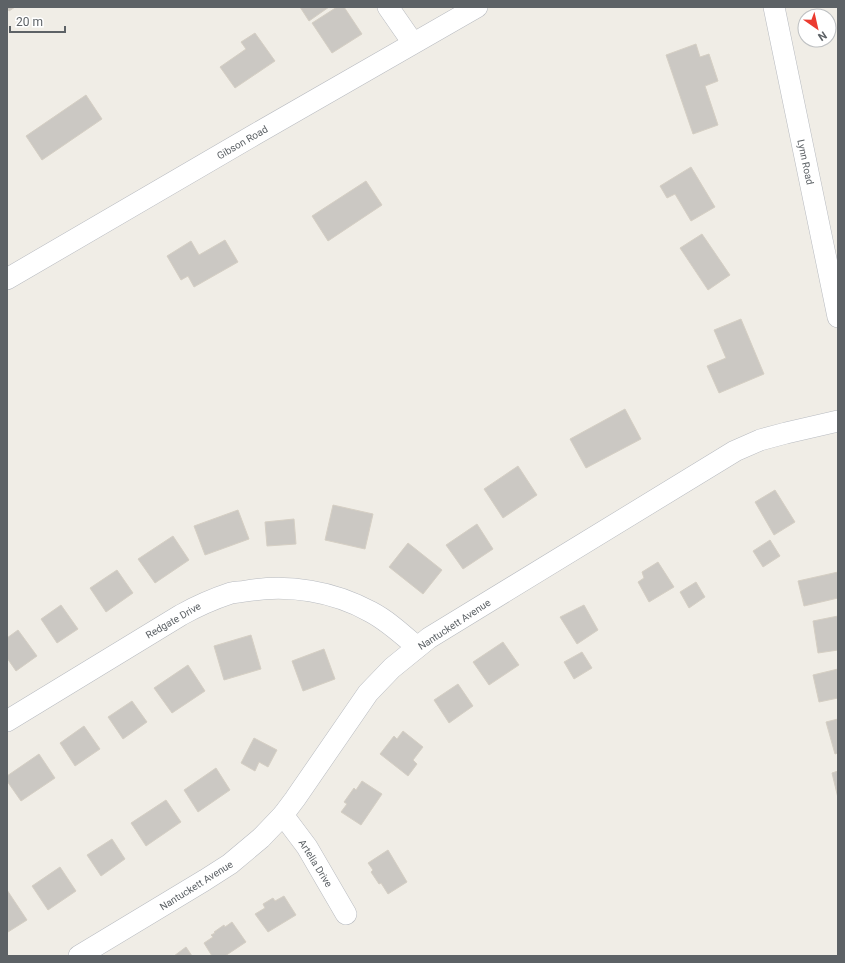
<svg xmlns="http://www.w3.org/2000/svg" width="845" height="963" font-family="Roboto,sans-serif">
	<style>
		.building { fill: #cbc8c3; stroke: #d5cfc4 }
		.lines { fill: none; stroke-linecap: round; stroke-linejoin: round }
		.minor-casing { stroke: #b8bbc0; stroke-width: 22 }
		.minor { stroke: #fff; stroke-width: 21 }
		.labels { text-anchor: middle; stroke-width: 3; stroke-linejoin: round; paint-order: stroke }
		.street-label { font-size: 10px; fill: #5d6266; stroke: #fff }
	</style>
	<rect width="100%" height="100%" fill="#f0ede6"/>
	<g class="building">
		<polygon points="7,7 15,7 9,11"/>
		<polygon points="300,7 329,7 309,21"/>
		<polygon points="337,7 344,7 362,34 332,53 312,23"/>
		<polygon points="255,33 275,61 235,88 220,67 246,49 241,42"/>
		<polygon points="696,44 700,57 709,54 718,81 705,86 718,125 693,134 666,55"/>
		<polygon points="86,95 102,119 42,160 26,136"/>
		<polygon points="691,167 715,207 691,221 675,194 667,198 660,186"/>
		<polygon points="366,181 382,205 328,241 312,216"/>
		<polygon points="702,234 730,275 708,290 680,248"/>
		<polygon points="225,240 238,262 194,287 188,276 181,280 167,256 191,241 199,255"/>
		<polygon points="741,319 764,374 719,393 707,366 726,358 714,330"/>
		<polygon points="625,409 641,439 586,468 570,439"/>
		<polygon points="518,466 537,495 503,518 484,489"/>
		<polygon points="775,490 795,522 774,535 755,502"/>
		<polygon points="333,505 373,514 365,549 325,540"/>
		<polygon points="238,510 249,539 205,555 194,526"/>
		<polygon points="294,519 296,544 267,546 265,522"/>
		<polygon points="477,524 493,549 463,569 446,545"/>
		<polygon points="173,536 189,560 155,583 138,559"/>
		<polygon points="770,540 780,556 763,567 753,551"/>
		<polygon points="408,543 442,570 423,594 389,567"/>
		<polygon points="658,562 674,587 649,602 638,582 644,578 642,572"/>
		<polygon points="117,570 133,593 106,612 90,588"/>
		<polygon points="838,572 838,598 804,606 798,581"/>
		<polygon points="696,582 705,597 689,608 680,592"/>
		<polygon points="61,605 78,629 57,643 41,619"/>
		<polygon points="584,605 598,630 577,644 560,617"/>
		<polygon points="838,616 838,650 818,653 813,621"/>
		<polygon points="18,630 37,656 16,671 7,658 7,638"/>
		<polygon points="251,635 261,669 224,680 214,646"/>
		<polygon points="503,642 519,665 489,685 473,662"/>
		<polygon points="324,649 335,679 303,691 292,661"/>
		<polygon points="582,652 592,668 574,679 564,662"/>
		<polygon points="188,665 205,691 172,713 154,688"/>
		<polygon points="838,669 838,698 819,702 813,675"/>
		<polygon points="458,684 473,706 449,723 434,700"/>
		<polygon points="132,701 147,722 123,739 108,717"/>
		<polygon points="838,719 838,753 835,754 826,722"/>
		<polygon points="84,726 100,749 75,766 60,743"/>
		<polygon points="403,731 423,747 413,760 417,764 408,776 380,754 394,736 397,739"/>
		<polygon points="254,738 277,750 268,767 259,762 255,771 241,763"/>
		<polygon points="39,754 55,778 21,801 7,781 7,776"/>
		<polygon points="216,768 230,790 198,812 184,790"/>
		<polygon points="838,771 838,798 832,773"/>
		<polygon points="362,781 382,794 361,825 341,812 347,804 344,802 354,788 356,790"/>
		<polygon points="166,800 181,822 146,846 131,823"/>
		<polygon points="112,839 125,859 101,876 87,855"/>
		<polygon points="388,850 407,882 388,894 381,883 379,884 371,872 373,870 368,863"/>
		<polygon points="60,867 76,891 48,910 32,886"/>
		<polygon points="7,890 27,920 8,932 7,930"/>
		<polygon points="284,896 296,915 268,932 255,914 265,908 263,904 273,898 275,901"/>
		<polygon points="232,922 246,942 225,956 212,956 204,943 213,937 211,935 215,933 214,932 224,925 225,927"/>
		<polygon points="186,947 192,956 174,956"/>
	</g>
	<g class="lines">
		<g class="minor-casing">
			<g id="minor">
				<polyline points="388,7 413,43"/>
				<polyline points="774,7 838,317"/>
				<polyline points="7,279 254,135 477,7"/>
				<path d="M7 721 181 615C197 606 213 599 231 593 236 592 241 592 246 591 289 584 333 591 371 612 388 621 402 634 417 647"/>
				<polyline points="283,815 307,847 346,914"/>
				<polyline points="79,956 205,880 230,864 261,838 283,815 295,799 368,693 392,668 429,638 735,451 760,440 786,433 838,421"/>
			</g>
		</g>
		<use href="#minor" class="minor"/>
	</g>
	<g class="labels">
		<g class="street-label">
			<text transform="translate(242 142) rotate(-30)" y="4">Gibson Road</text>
			<text transform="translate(806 162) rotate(78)" y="4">Lynn Road</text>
			<text transform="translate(173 620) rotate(-30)" y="4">Redgate Drive</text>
			<text transform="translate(454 624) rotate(-33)" y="4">Nantuckett Avenue</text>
			<text transform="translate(316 863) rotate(58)" y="4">Artelia Drive</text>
			<text transform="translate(196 885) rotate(-32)" y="4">Nantuckett Avenue</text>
		</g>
	</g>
	<rect width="845" height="963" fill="none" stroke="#5d6266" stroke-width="16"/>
	<g transform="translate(817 28) rotate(146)"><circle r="19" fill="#ffffff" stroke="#bec0c2"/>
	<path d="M0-3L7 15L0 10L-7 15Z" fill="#eb3b30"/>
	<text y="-6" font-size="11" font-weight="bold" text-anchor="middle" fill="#5d6266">N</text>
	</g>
	<path d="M10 26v6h55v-6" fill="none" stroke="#5d6266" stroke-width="2"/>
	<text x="16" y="26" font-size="12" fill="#5d6266" stroke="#ffffff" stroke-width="3" paint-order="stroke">20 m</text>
</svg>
